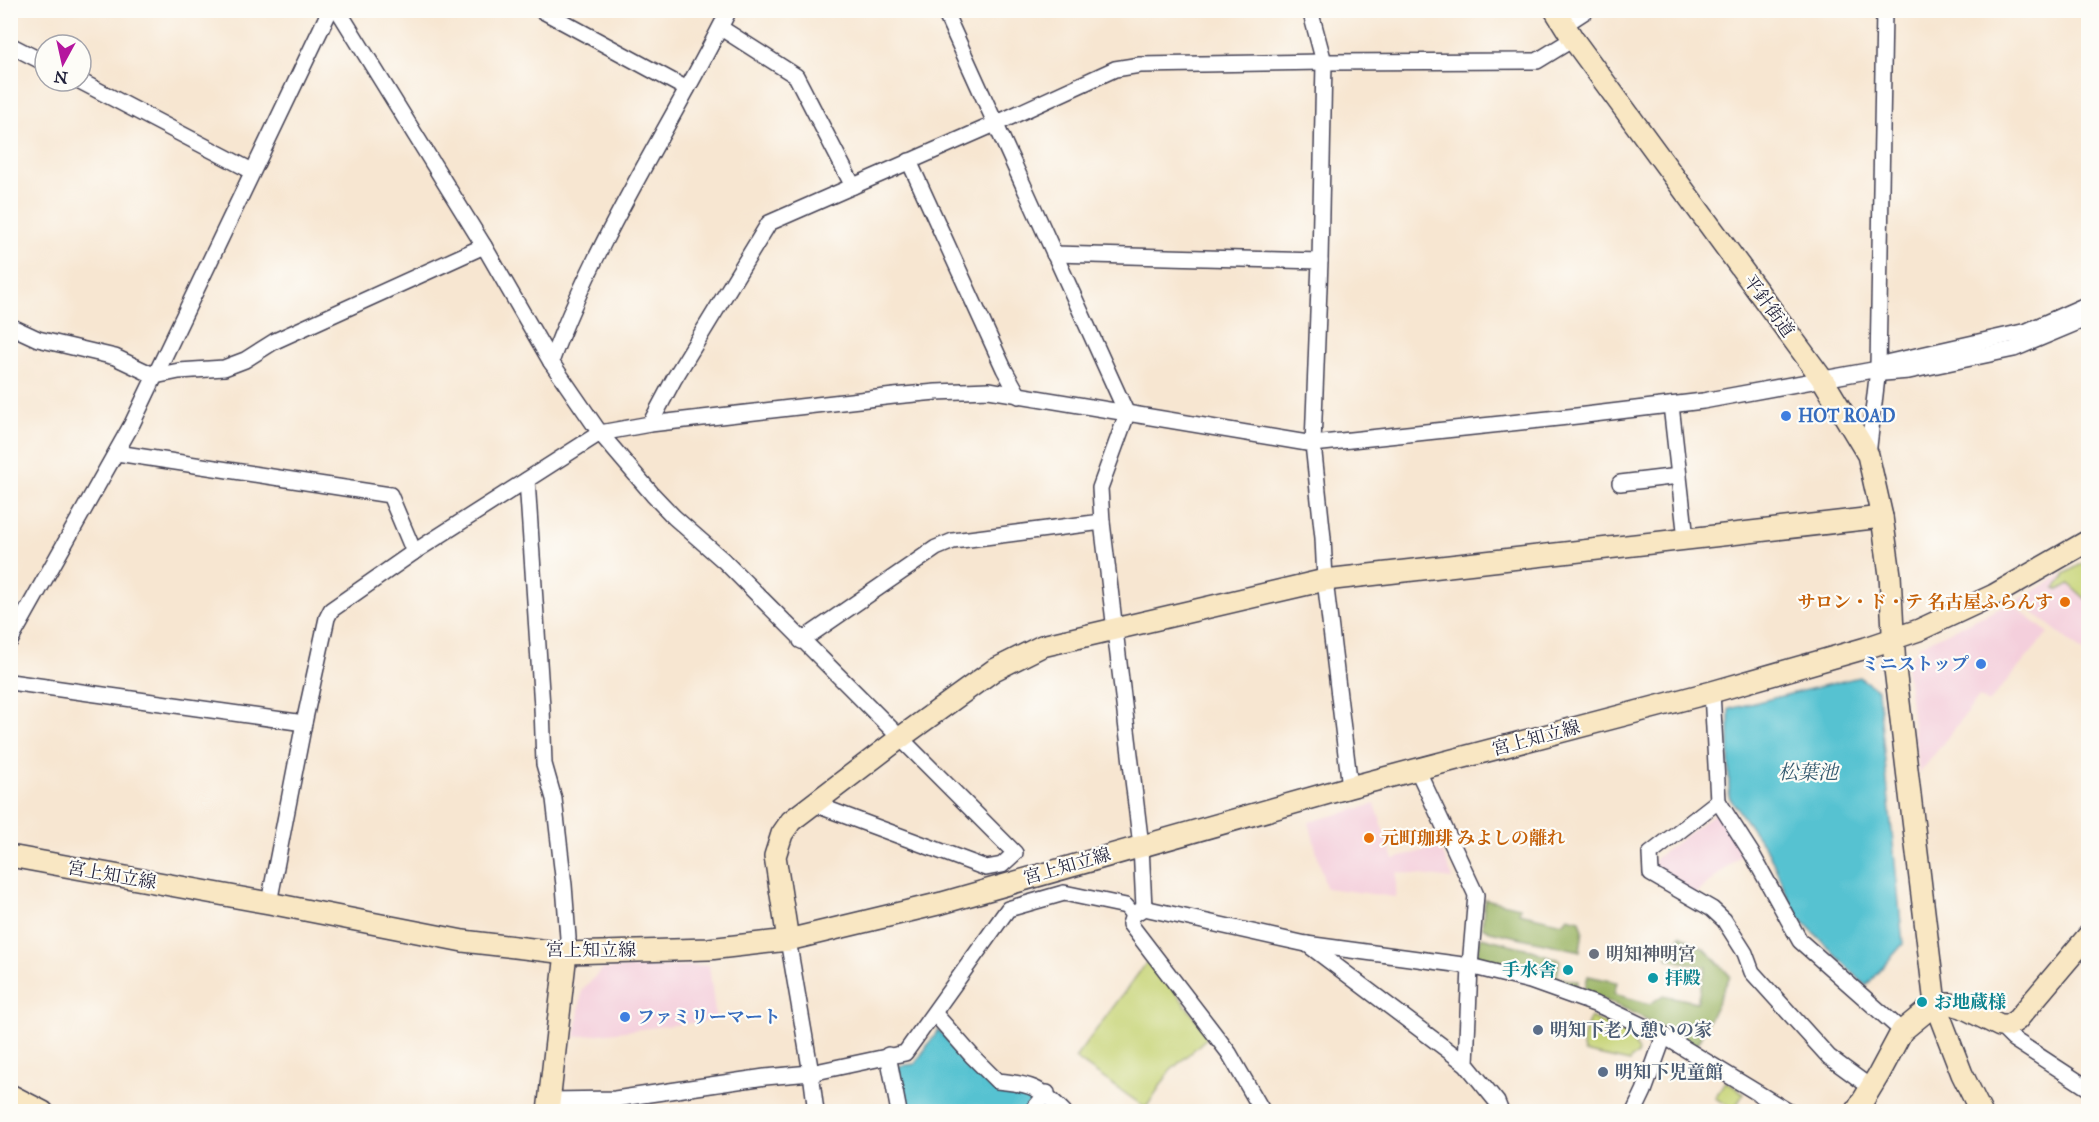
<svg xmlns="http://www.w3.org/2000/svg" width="2099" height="1122" font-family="'IM FELL Great Primer','Noto Serif JP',serif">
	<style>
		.built { fill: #f4cfdc }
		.green { fill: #c6d374; stroke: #747a58; stroke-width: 1.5 }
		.forest { fill: #9cb566; stroke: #5f6c50; stroke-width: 1.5 }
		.water { fill: #56c2d1; stroke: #3c7286; stroke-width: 1.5 }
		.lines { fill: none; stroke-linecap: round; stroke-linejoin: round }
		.street-casing { stroke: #423f52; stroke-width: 18 }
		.secondary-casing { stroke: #423f52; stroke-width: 24 }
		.street { stroke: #fff; stroke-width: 15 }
		.secondary { stroke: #f9e7c3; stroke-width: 21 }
		.shop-dot { fill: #3f7fe0; stroke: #fdfcf7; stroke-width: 2 }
		.food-dot { fill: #e8710a; stroke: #fdfcf7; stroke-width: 2 }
		.worship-dot { fill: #6b7280; stroke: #fdfcf7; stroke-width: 2 }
		.culture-dot { fill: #0f9aa8; stroke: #fdfcf7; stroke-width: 2 }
		.service-dot { fill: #5c6f8a; stroke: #fdfcf7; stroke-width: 2 }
		.labels { text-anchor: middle; stroke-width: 4.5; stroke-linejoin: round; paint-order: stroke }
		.street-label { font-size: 18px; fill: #22223b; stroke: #fdfcf7 }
		.shop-label { font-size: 18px; font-weight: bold; fill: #366cbe; stroke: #fdfcf7; text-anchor: start }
		.food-label { font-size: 18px; font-weight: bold; fill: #c56008; stroke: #fdfcf7; text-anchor: end }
		.worship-label { font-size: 18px; font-weight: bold; fill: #5b616d; stroke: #fdfcf7; text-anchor: start }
		.culture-label { font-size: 18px; font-weight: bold; fill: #0d838f; stroke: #fdfcf7; text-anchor: start }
		.service-label { font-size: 18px; font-weight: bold; fill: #4e5e75; stroke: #fdfcf7; text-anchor: start }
		.water-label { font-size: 20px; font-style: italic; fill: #345a70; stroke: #fdfcf7 }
	</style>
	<rect width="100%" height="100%" fill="#fdfcf7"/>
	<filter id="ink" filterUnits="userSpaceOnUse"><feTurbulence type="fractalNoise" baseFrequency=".0167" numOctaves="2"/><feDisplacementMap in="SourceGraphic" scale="12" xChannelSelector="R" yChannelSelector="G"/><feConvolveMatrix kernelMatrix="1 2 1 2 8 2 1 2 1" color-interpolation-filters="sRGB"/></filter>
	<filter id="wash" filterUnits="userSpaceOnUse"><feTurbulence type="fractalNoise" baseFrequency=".008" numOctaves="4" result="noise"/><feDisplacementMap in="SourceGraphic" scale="24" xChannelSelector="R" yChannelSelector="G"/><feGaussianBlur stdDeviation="1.35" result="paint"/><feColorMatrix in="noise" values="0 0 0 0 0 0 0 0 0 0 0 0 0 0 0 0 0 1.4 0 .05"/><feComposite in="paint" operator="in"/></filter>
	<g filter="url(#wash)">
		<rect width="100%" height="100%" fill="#f7e6d1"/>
		<g class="built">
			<polygon points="2088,560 2088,656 2018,600"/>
			<polygon points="2011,603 2048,633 1988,703 1979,697 1919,774 1906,666 1920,645"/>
			<polygon points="1375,804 1394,859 1440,846 1453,879 1397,872 1395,897 1326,888 1309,822"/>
			<polygon points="1719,810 1745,851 1695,895 1653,872 1655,859"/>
			<polygon points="709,965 716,1020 575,1037 582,990 602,969"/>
		</g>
		<g class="green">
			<polygon points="2083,563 2088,571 2088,601 2069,584 2059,590 2055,588 2064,577 2064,574"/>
			<polygon points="1150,958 1209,1036 1170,1071 1146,1108 1075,1058"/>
			<polygon points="1590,1017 1632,1036 1638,1052 1637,1056 1631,1058 1630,1062 1584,1052 1582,1042"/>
			<polygon points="1725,1081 1744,1093 1734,1109 1715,1098"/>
		</g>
		<g class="forest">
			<polygon points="1485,899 1520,907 1519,913 1563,923 1568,917 1580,920 1583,930 1580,951 1490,931 1482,927"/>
			<polygon points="1680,935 1706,950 1730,976 1697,1045 1630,1011 1584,991 1588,976 1617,982 1614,994 1650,1004 1663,995 1697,1002 1706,967 1667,959 1666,945 1677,948"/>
			<polygon points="1481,937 1525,948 1560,960 1557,978 1578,981 1576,988 1476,959"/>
		</g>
		<g class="water">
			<polygon points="1859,677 1878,690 1903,944 1866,986 1795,913 1769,853 1729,797 1729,709"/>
			<polygon points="938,1030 990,1085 1038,1096 1025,1111 906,1111 898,1066 915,1064"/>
		</g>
	</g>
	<g filter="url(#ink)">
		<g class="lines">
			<g class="street-casing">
				<g id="street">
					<polyline points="338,10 484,246 551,362 600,433 653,495 674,517 724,561 1015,853 1002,865 986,868 814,804"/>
					<polyline points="541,10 687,89"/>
					<polyline points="944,10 1127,414 1100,488 1102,522 1141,846 1144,908"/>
					<polyline points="1310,10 1324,62 1320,261 1313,444 1323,538 1325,580 1350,787"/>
					<polyline points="1564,25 1587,10"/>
					<polyline points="721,28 796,76 853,186"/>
					<polyline points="10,45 45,63"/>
					<polyline points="80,81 252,171"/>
					<polyline points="909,161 1004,369 1019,396"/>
					<polyline points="1054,254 1320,261"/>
					<polyline points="10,326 38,339 115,357 155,376 179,371 224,368 245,360 275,341 484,246"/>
					<path d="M551 362C596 238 670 128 729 10"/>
					<polyline points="1878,369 1890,362 2027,331 2088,304"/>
					<polyline points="1671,405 1686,539"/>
					<polyline points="650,424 674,379 769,223 995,124 1115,69 1140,65 1324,62 1537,61 1573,39"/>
					<polyline points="117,453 390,495 414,552"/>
					<polyline points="1868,455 1878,369 1884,10"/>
					<polyline points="527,480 542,707 544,764 554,799 564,885 568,938 566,953"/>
					<polyline points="1620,483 1679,476"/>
					<polyline points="10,641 132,424 330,10"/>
					<polyline points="801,641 936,548 953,541 1102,522"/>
					<polyline points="10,682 304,723"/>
					<polyline points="1712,692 1718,801 1752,854 1800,941 1902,1031"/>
					<polyline points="1417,769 1476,895 1470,966 1466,1064"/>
					<polyline points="1718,801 1650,854 1651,874 1712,909 1724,920 1745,953 1752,972 1829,1057 1870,1087"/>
					<polyline points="269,903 304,723 327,618 331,610 414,552 600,433 650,424 894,396 936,392 989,390 1313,444 1577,416 1703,401 1878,369 1884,373 1909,371 2014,349 2088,318"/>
					<polyline points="788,940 811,1073 816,1112"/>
					<polyline points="1307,944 1466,1064 1497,1102 1501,1112"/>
					<path d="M935 1014 973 1057 997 1081C1031 1084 1040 1087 1064 1112"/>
					<polyline points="2000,1026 2013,1039 2088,1088"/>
					<polyline points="888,1055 899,1112"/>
					<polyline points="550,1100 615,1099 765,1077 811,1073 905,1053 1008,909 1064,893 1126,906 1133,915"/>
					<polyline points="1031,1112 1047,1093"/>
					<polyline points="1263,1112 1229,1053 1130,924 1133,915 1144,908 1306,944 1470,966 1530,981 1603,1007 1664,1036 1789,1112"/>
					<polyline points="1634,1112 1644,1091 1664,1036"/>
				</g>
			</g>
			<g class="secondary-casing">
				<g id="secondary">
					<polyline points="1555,10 1573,39 1823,380 1868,455 1882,517 1890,575 1895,669 1935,1004 1962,1074 1981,1112"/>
					<polyline points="10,856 269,903 463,941 566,953 709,949 788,940 942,903 1350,787 1712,692 1866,648 1919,630 1994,595 2088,541"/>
					<polyline points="788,940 775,856 782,834 791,821 900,738 994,670 1042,646 1325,580 1882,517"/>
					<polyline points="10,1095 43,1112"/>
					<polyline points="548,1112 566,953"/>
					<polyline points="1856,1112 1879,1074 1902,1031 1935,1004 1951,1004 1962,1007 2000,1026 2008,1026 2017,1020 2088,936"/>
				</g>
			</g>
			<use href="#street" class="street"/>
			<use href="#secondary" class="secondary"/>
		</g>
	</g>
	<g class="shop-dot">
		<circle cx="1786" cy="416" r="6"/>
		<circle cx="1981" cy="664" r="6"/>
		<circle cx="625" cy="1017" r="6"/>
	</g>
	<g class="food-dot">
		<circle cx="2065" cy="602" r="6"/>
		<circle cx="1369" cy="838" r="6"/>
	</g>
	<circle class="worship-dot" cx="1594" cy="954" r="6"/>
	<g class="culture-dot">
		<circle cx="1568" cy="970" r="6"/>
		<circle cx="1653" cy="978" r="6"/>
		<circle cx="1922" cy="1002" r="6"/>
	</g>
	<g class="service-dot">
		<circle cx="1538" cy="1030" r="6"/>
		<circle cx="1603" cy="1072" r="6"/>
	</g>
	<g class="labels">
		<g class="street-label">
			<text transform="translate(1769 306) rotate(54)" y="6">平針街道</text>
			<text transform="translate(1536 738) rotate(-15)" y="6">宮上知立線</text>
			<text transform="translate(1067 866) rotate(-16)" y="6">宮上知立線</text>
			<text transform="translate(112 875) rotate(10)" y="6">宮上知立線</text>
			<text x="591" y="956">宮上知立線</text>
		</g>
		<g class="shop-label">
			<text x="1798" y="422">HOT ROAD</text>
			<text x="1969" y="670" text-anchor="end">ミニストップ</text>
			<text x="637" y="1023">ファミリーマート</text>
		</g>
		<g class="food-label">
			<text x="2053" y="608">サロン・ド・テ 名古屋ふらんす</text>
			<text x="1381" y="844" text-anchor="start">元町珈琲 みよしの離れ</text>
		</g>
		<g class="worship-label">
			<text x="1606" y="960">明知神明宮</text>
		</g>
		<g class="culture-label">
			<text x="1556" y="976" text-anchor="end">手水舎</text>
			<text x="1665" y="984">拝殿</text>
			<text x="1934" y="1008">お地蔵様</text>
		</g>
		<g class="service-label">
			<text x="1550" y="1036">明知下老人憩いの家</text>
			<text x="1615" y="1078">明知下児童館</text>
		</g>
		<g class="water-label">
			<text x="1808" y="779">松葉池</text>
		</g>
	</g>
	<rect width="2099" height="1122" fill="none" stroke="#fdfcf7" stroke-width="36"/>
	<g transform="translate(63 63) rotate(188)"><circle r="28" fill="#fdfcf7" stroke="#a5a5ac" stroke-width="1.5"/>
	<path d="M0-4.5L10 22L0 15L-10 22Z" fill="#b5179e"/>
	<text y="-9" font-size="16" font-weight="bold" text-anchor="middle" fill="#22223b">N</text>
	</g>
</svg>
